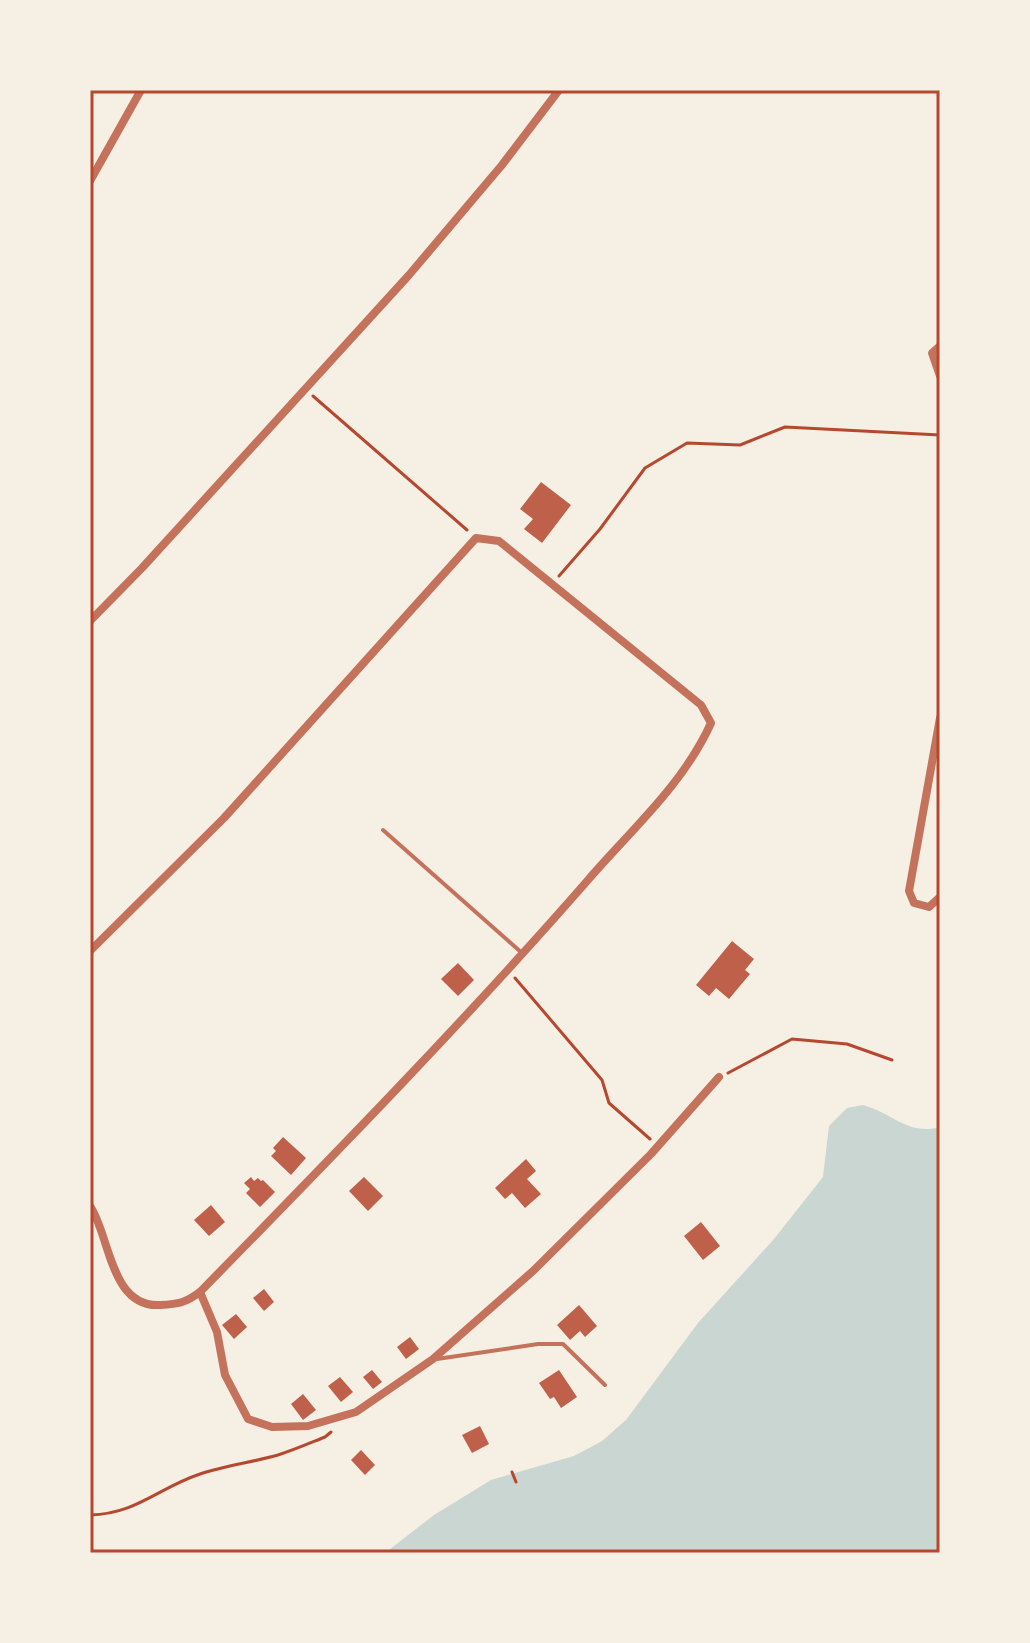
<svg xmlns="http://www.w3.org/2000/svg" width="1030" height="1643" font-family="'DejaVu Sans',sans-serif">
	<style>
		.water { fill: #c9d6d2 }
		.building { fill: #bf614a }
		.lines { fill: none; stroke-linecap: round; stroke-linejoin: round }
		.path { stroke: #b5482f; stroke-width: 3 }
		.service { stroke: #c5725c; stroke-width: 4 }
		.minor { stroke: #c5725c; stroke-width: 8 }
		.neatline { fill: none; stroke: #b5482f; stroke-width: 3 }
	</style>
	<rect width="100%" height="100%" fill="#f6efe4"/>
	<path class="water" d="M863 1105C892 1113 909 1136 940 1127V1553H385L434 1515 491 1480 574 1456 602 1441 626 1420 698 1323 774 1239 823 1177 829 1126 847 1108Z"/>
	<g class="building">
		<polygon points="541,482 571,505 542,543 524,529 533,519 520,509"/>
		<polygon points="732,941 754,959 745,970 750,974 729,999 716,988 709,996 696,985"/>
		<polygon points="458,963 474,980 458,996 441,979"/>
		<polygon points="283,1137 306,1158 291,1175 271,1156 276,1151 273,1148"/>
		<polygon points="526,1159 536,1171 527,1179 541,1194 525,1208 512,1193 505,1199 495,1188"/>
		<polygon points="251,1177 254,1181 258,1178 261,1181 263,1180 275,1192 260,1207 246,1193 250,1189 244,1183"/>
		<polygon points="364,1177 383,1196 368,1211 349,1191"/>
		<polygon points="211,1205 225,1222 209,1236 194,1220"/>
		<polygon points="701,1222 720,1246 703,1260 684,1236"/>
		<polygon points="264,1289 274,1302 264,1311 253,1298"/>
		<polygon points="579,1305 597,1326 585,1337 580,1331 570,1340 557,1325"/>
		<polygon points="236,1314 247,1327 234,1339 222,1325"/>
		<polygon points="410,1337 419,1349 406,1359 397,1347"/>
		<polygon points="372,1370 382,1382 373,1389 363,1377"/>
		<polygon points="559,1370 577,1397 561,1408 554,1397 550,1399 539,1383"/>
		<polygon points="340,1377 353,1392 341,1402 328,1386"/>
		<polygon points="303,1394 316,1410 303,1420 291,1404"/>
		<polygon points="480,1426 489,1444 472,1453 462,1435"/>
		<polygon points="361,1450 375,1465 365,1475 351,1460"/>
	</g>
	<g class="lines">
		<g class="path">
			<polyline points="313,396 467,530"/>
			<polyline points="559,576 600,529 645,468 687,443 740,445 785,427 940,435"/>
			<polyline points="515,978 602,1080 609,1103 650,1139"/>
			<polyline points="728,1073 792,1039 847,1044 892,1060"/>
			<polyline points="512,1472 516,1482"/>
			<path d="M90 1515C136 1514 158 1488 200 1474 225 1466 253 1462 278 1455 294 1450 310 1443 325 1437L331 1432"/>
		</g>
		<g class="service">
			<polyline points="383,830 522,953"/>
			<polyline points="437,1359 538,1344 563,1344 605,1385"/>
		</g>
		<g class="minor">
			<polyline points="90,181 141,90"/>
			<polyline points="940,346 932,353 940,376"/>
			<polyline points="90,621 142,568 409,275 502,165 559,90"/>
			<polyline points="940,718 909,891 914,903 929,907 940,897"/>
			<path d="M90 951 224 818 476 538 499 541 701 705 711 723C683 785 631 830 588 880 464 1022 332 1157 200 1292 185 1303 179 1304 160 1305 110 1308 110 1235 90 1206"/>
			<polyline points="200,1292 217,1332 225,1375 248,1419 272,1427 308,1426 356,1412 433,1359 533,1271 651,1154 719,1077"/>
		</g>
	</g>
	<rect width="1030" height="1643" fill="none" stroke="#f6efe4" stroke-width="184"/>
	<rect x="92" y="92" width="846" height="1459" class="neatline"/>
</svg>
